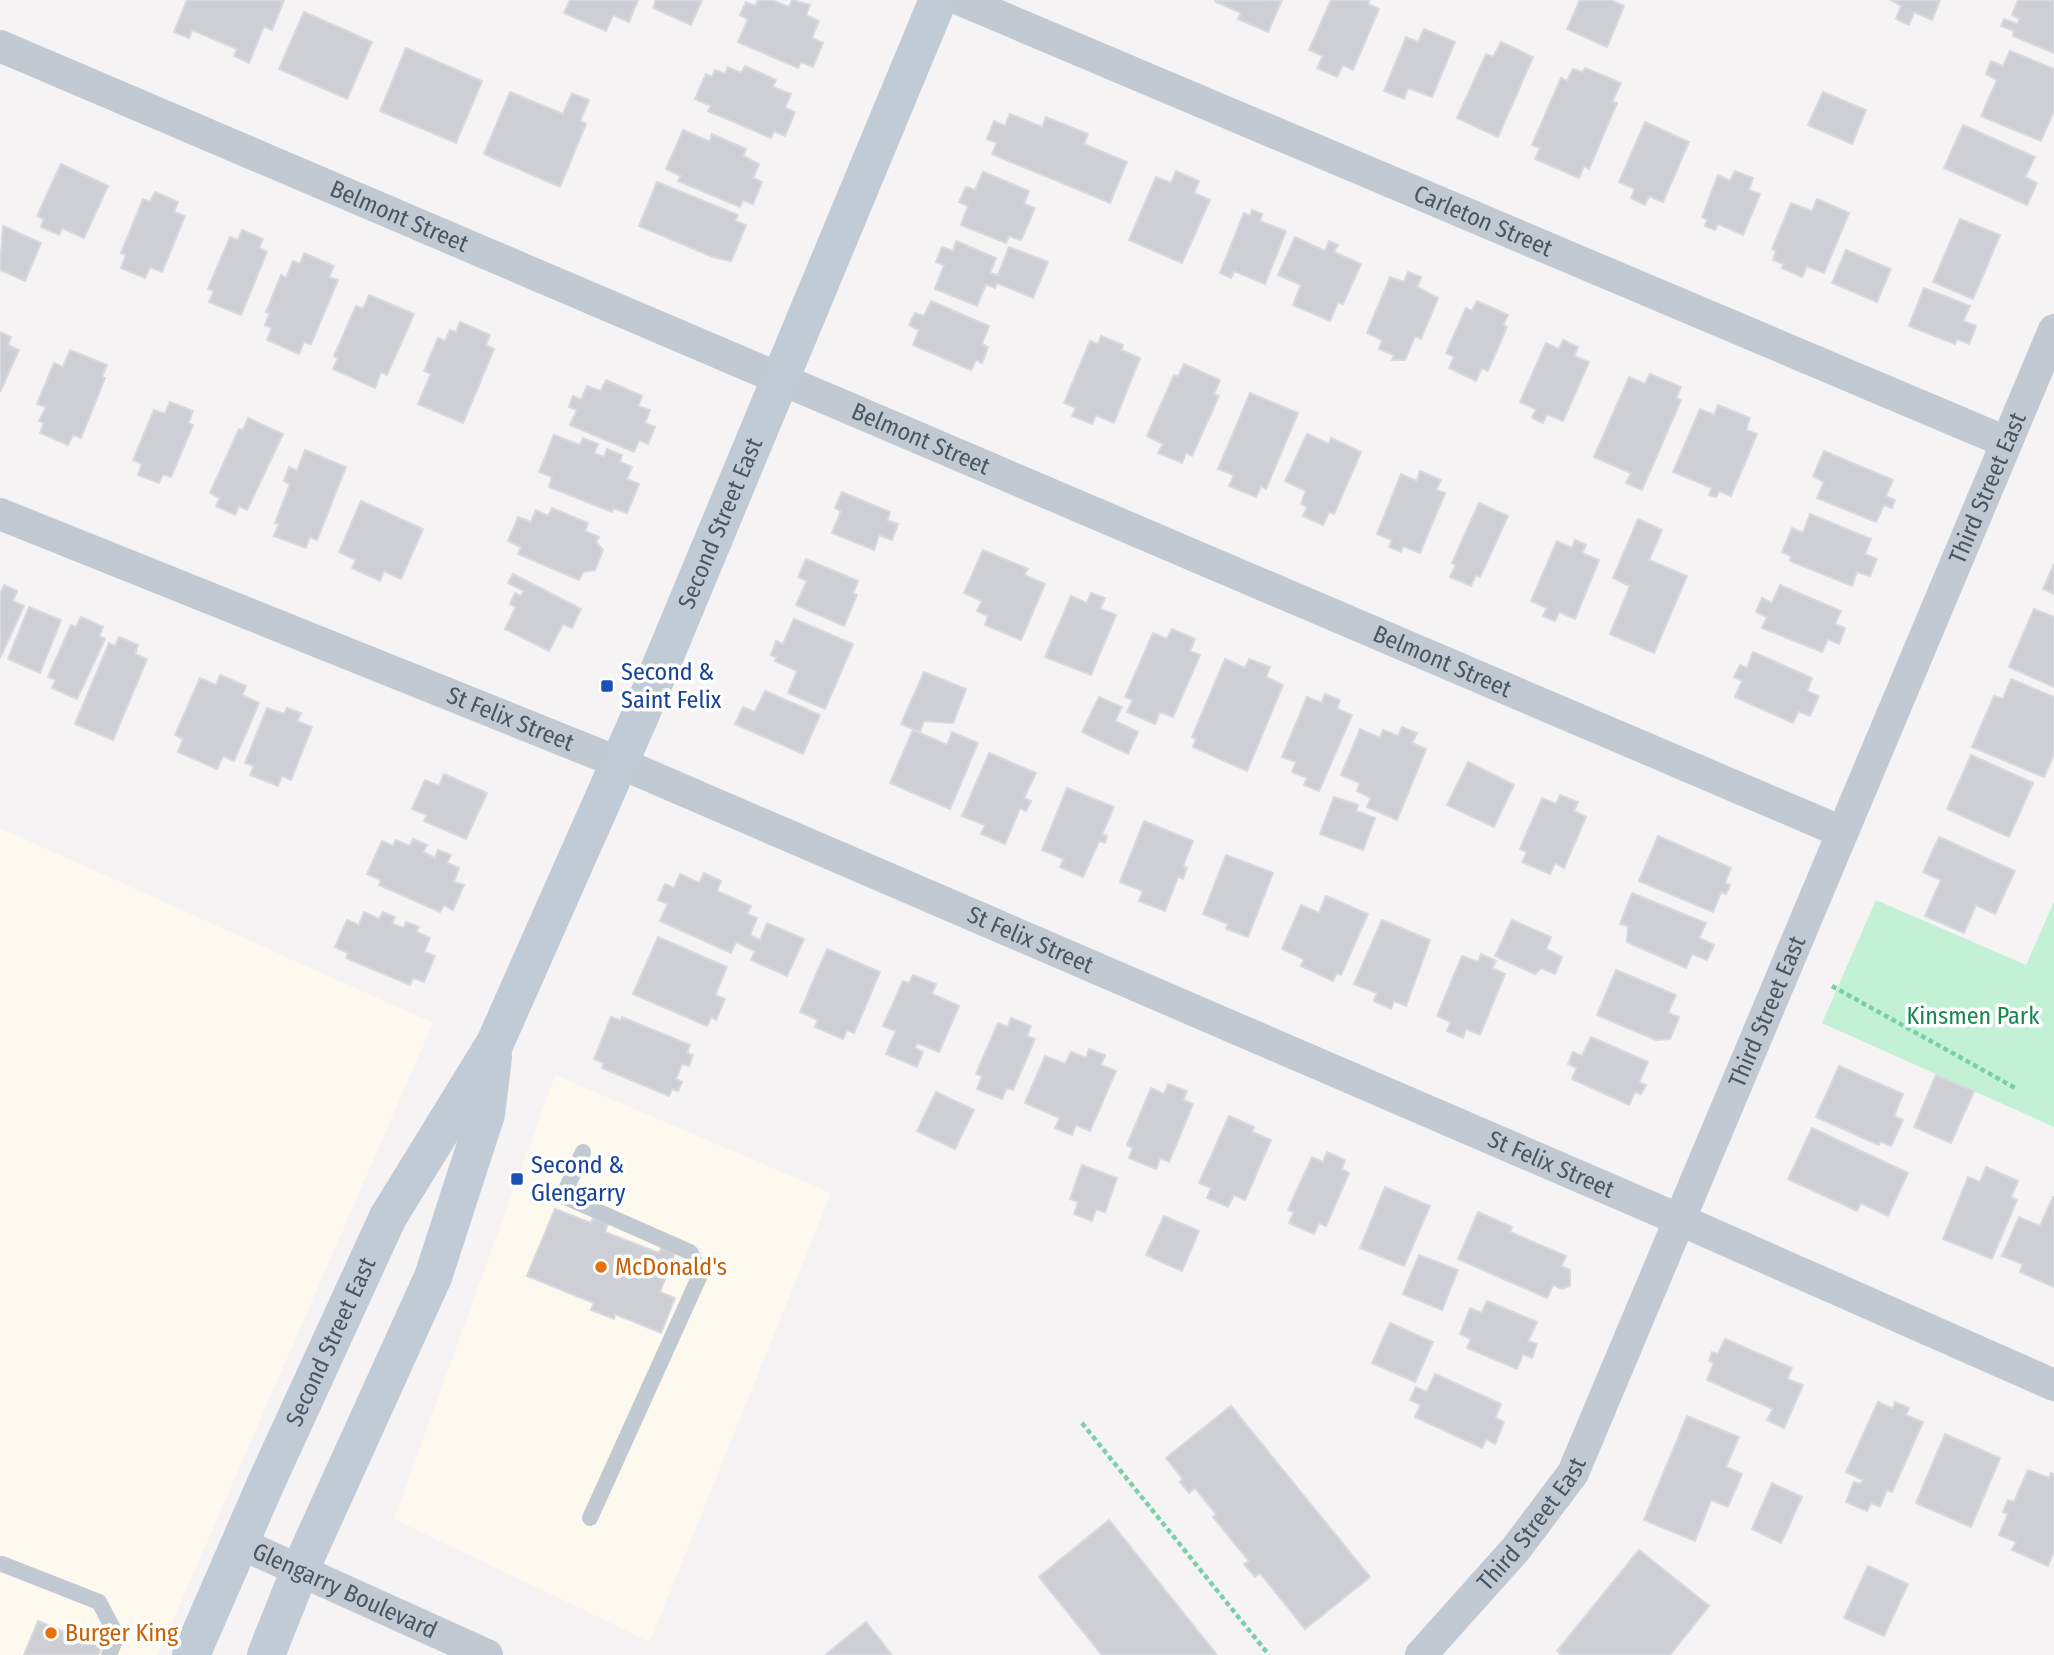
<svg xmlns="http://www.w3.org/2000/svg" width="2054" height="1655" font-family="'Fira Sans Condensed',sans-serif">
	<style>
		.commercial { fill: #fdf9ef }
		.green { fill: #c3f1d5 }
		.building { fill: #cdcfd5; stroke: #d7d9de; stroke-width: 2 }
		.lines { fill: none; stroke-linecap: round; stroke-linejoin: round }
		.path { stroke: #7ad0a6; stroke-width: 4.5; stroke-dasharray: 5 3.5; stroke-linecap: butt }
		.service { stroke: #c1cad2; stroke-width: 16 }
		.minor { stroke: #c1cad2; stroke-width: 32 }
		.secondary { stroke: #c1cbd6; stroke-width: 38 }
		.transit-dot { fill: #1a4fb4; stroke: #fff; stroke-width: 2.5 }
		.food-dot { fill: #e8710a; stroke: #fff; stroke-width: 2.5 }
		.labels { text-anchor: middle; stroke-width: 7; stroke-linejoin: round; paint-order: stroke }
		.street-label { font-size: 24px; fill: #4a5661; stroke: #fff }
		.transit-label { font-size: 24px; fill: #164399; stroke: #fff; text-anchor: start }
		.park-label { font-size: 24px; fill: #17864f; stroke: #fff }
		.food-label { font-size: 24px; fill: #c56008; stroke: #fff; text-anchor: start }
	</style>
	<rect width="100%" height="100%" fill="#f5f3f3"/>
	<g class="commercial">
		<polygon points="0,828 433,1023 158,1655 0,1655"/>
		<polygon points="555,1075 831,1193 650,1642 394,1519"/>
	</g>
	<polygon class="green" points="1876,900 2026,965 2054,902 2054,1127 1822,1023"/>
	<g class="building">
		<polygon points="187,0 284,0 272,30 264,26 249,63 234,56 237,49 192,30 189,38 174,32"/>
		<polygon points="570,0 638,0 629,22 613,15 606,31 564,13"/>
		<polygon points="656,0 702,0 691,25 653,8"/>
		<polygon points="758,0 772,0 789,7 792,0 810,5 806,15 819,21 812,38 823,43 813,67 801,62 798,68 738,42 748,19 740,15 746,2 755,6"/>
		<polygon points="1282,0 1268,32 1238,19 1241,13 1214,1"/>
		<polygon points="1331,0 1370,0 1368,4 1379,9 1353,70 1343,65 1337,77 1317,68 1323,56 1309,50"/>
		<polygon points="1580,0 1611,0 1624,6 1607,47 1567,29"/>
		<polygon points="1891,0 1940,0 1932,20 1914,12 1909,25 1896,19 1901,6"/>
		<polygon points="2018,0 2054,0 2054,53 2013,36 2014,31 2001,26 2004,19 2017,24 2020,19 2012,15"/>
		<polygon points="304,12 372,42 347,99 279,69"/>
		<polygon points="1424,29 1455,42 1432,97 1408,88 1404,99 1384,91 1406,37 1418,42"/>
		<polygon points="1501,42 1533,57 1498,137 1457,118 1486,54 1493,57"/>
		<polygon points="406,48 482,81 456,143 380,111"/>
		<polygon points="2010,51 2054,69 2054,111 2041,141 1981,116 1997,80 1986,74 1991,61 2003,66"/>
		<polygon points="745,66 776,80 773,87 791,94 785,108 795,112 785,136 774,131 771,138 708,111 711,106 695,99 706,74 712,77 715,70 725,74 728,67 741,73"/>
		<polygon points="1585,68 1621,83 1612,102 1617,103 1589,169 1584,166 1579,178 1535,159 1540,148 1532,145 1561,78 1567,81 1573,69 1583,72"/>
		<polygon points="510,92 563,114 572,93 589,100 580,121 586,124 560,187 484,154"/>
		<polygon points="1823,92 1866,110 1852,144 1808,125"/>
		<polygon points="1010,114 1042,127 1046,117 1088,134 1084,144 1127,162 1110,203 992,154 997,143 987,139 994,121 1005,126"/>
		<polygon points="1645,122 1689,142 1663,202 1649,196 1645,205 1631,198 1635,189 1619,182"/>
		<polygon points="1963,125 2035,157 2025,177 2037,183 2027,205 1944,168"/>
		<polygon points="683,130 710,142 712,134 746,149 743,156 759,164 753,178 762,182 753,204 743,200 740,207 678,181 681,176 666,169"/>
		<polygon points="61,164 108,186 84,238 62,228 59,235 41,227 44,219 37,216"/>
		<polygon points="1176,171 1199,181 1194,193 1210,200 1182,263 1129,240 1156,177 1171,183"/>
		<polygon points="1735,171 1753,178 1749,190 1760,194 1743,235 1718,224 1715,230 1705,226 1707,220 1702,217 1718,175 1730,181"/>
		<polygon points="983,172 1029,191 1024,204 1035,208 1021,240 1009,236 1006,243 961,225 968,206 959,202 966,187 975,190"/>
		<polygon points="657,182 738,215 735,221 746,225 731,261 713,257 639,226"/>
		<polygon points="155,192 178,202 174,212 185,216 162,272 150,267 145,278 121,268 126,255 121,253 143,199 150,202"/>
		<polygon points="1817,199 1849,213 1824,273 1807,266 1802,277 1782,268 1784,264 1773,260 1776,251 1772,249 1791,203 1812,211"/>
		<polygon points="1252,210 1262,214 1260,221 1286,231 1265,284 1234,271 1231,278 1220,273 1244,213 1250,216"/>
		<polygon points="1960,219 2000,235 1973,299 1933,282"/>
		<polygon points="3,226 41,243 25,281 0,270"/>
		<polygon points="242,230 263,239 259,248 267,252 241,315 209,302 214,291 208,289 230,237 238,240"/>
		<polygon points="1295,237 1325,251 1329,241 1338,245 1334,252 1361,264 1343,304 1338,302 1330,321 1293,305 1301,285 1278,275"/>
		<polygon points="956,241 996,258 990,273 998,275 1009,247 1048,262 1033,298 997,283 995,288 986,284 977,306 935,289 944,265 936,262 942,247 953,251"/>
		<polygon points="1846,250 1891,269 1877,302 1832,283"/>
		<polygon points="304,253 334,266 329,277 338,280 311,344 304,342 299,354 267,340 272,328 265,325 270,313 266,312 281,275 286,278 293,261 300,264"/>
		<polygon points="1408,272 1421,277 1417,287 1438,298 1421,339 1415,336 1405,360 1392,360 1394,355 1379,349 1382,340 1367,333 1390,277 1404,282"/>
		<polygon points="1924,288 1970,306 1963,321 1976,326 1969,344 1957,339 1955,344 1909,326"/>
		<polygon points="369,295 414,314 387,375 381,372 375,388 333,369 338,358 334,356 356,306 363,309"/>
		<polygon points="931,301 989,326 982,344 988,347 982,363 976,360 971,370 913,345 919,330 909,325 915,313 924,316"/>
		<polygon points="1477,301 1508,315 1503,325 1507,327 1488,371 1482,368 1476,381 1449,368 1454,357 1446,353 1466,308 1472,311"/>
		<polygon points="460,322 490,335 486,345 494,349 463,423 418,404 431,374 424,371 438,338 445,341 450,330 456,332"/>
		<polygon points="0,332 11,337 8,345 19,350 0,392"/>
		<polygon points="1101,336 1123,345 1121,350 1140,358 1114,423 1096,415 1092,424 1072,416 1076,408 1064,403 1090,341 1098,344"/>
		<polygon points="1563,340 1578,347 1574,356 1589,362 1563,421 1547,414 1543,423 1532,418 1536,409 1520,402 1546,343 1559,349"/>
		<polygon points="70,350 107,365 102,377 105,378 81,438 73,435 68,445 40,433 44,423 39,421 46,407 37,404 54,363 63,367"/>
		<polygon points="1184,364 1220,380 1214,394 1219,396 1192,456 1186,453 1182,463 1158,453 1163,444 1147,436 1174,375 1178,377"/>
		<polygon points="1650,374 1681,387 1676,398 1681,400 1642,490 1626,483 1631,473 1594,457 1629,377 1645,384"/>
		<polygon points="606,380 642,396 638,406 650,410 645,423 655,427 648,444 639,440 634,452 570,425 577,410 569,407 573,396 581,400 587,386 601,391"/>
		<polygon points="1250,393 1298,413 1266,489 1261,486 1256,497 1229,486 1234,475 1218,469"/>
		<polygon points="170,402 193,411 188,423 193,425 171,477 163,474 159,483 138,475 142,464 133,460 154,410 165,414"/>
		<polygon points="1718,405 1750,418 1746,430 1757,434 1731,496 1719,491 1716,497 1709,495 1712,488 1673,472 1700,409 1714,415"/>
		<polygon points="248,418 283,434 247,510 239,506 235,515 216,506 220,498 210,493 239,429 243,430"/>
		<polygon points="1307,434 1329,444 1331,438 1361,452 1334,514 1329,512 1323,525 1303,516 1307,507 1301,504 1306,491 1285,481"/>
		<polygon points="554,435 580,445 583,438 598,444 594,453 604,457 607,449 622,455 620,462 632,467 627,479 639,484 627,513 613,508 612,512 549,487 552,477 539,472"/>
		<polygon points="305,450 346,467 317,540 310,537 306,548 274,536 279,524 275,523 290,484 284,481 289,467 297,471"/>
		<polygon points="1824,451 1893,480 1886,496 1895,500 1892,508 1884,505 1876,522 1817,498 1824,482 1813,476"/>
		<polygon points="1420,471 1441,480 1436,490 1445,493 1420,553 1403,546 1401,552 1389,547 1392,540 1377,534 1401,474 1417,481"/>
		<polygon points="842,492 890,512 887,520 898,524 892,540 879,535 874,550 832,533 841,511 835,508"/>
		<polygon points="361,501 423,529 401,579 384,571 380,581 352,568 356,560 339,552"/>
		<polygon points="1479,503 1508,516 1480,577 1476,575 1471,586 1450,577 1456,565 1452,563"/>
		<polygon points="552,508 588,523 585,531 599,537 596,542 603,550 595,570 583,572 579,580 518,554 521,547 508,541 518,517 531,522 536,510 548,516"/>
		<polygon points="1810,514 1871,539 1865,554 1877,559 1870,576 1857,572 1852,586 1790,561 1791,556 1782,552 1792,528 1803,533"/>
		<polygon points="1638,519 1662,530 1649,560 1687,576 1654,653 1610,634 1630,586 1613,578"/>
		<polygon points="1575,540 1586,545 1582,553 1599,560 1575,619 1559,612 1555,621 1543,616 1547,608 1531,601 1557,541 1572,548"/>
		<polygon points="983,550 1028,569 1024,575 1045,584 1021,640 985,625 988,616 977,611 982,601 964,593"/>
		<polygon points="806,559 858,581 853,593 857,595 844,626 796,605 807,581 798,577"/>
		<polygon points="2054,564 2054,594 2043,589"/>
		<polygon points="513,574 581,609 572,628 563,624 549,651 505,629 516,607 510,604 515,593 521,596 524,591 508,583"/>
		<polygon points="4,585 17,591 13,601 24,606 0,658 0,594"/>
		<polygon points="1780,585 1841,611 1835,624 1845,628 1839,644 1828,639 1822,652 1762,628 1767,617 1756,612 1762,598 1772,603"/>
		<polygon points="1091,593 1105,598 1100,609 1116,615 1091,675 1045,657 1071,596 1087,603"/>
		<polygon points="29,607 61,620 40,673 8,659"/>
		<polygon points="2034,609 2054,617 2054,687 2009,667"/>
		<polygon points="81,617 103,627 99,636 105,639 77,699 52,688 56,680 48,677 71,625 76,627"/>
		<polygon points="794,619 853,644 825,709 788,693 797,671 775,661 777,657 771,655 776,641 783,644"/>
		<polygon points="1172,629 1195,639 1190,651 1200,655 1173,717 1160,712 1155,724 1127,712 1133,700 1125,697 1153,633 1167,639"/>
		<polygon points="119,637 138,645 135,654 147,659 113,740 75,724 109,643 115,646"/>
		<polygon points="1753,652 1812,678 1807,691 1819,696 1810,716 1798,711 1793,723 1735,697 1742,681 1734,677 1740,665 1747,668"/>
		<polygon points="1225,659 1245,668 1249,659 1270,667 1266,677 1283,685 1247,771 1193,747 1196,739 1192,737"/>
		<polygon points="924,672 966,689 953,723 924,721 920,732 901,724"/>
		<polygon points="220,675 246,686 242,695 259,703 234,761 223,756 217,769 178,752 183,739 175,735 200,678 216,685"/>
		<polygon points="2011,679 2054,697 2054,754 2044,777 1972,747 1994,696 2003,699"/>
		<polygon points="765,691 820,715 803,754 735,724 743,707 755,712"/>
		<polygon points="1325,694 1340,700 1337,709 1352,715 1319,791 1304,785 1307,778 1292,772 1296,762 1282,757 1307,697 1322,703"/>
		<polygon points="1099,697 1122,707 1115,721 1138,732 1128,754 1082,732"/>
		<polygon points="267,708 284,714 287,708 301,713 297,721 312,727 291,780 282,776 278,786 250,775 254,766 245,763"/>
		<polygon points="1402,727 1417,733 1412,743 1426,749 1397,820 1367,807 1371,798 1357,791 1360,783 1341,775 1360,729 1380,738 1383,730 1398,736"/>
		<polygon points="913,730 947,745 952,732 978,743 950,809 890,783"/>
		<polygon points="989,753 1036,773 1024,798 1031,801 1026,811 1020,808 1005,844 981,834 985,825 962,816"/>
		<polygon points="1971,755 2033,783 2009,837 1947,809"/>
		<polygon points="1468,762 1514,785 1494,827 1447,805"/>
		<polygon points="444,774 487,793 466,839 424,821 427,815 412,809 425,780 439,786"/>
		<polygon points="1067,788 1114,807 1102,834 1107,836 1105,843 1099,841 1083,877 1060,867 1064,859 1042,850"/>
		<polygon points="1560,795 1578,802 1574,811 1586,817 1564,868 1555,863 1550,874 1522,862 1527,852 1520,849 1542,798 1556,804"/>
		<polygon points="1334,797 1358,805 1356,811 1375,818 1363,850 1320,834"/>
		<polygon points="1144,821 1193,841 1183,866 1187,868 1183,879 1178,877 1165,911 1139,901 1143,891 1120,882"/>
		<polygon points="1658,836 1731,868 1725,883 1730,885 1726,894 1721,892 1713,912 1639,881"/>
		<polygon points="1939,837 2015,871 1995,914 1976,905 1964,933 1925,916 1941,880 1923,872"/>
		<polygon points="413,839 427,845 423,852 435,858 438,850 451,855 447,863 459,868 454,882 464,885 453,910 444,905 440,912 379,885 381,880 367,874 382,841 393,846 396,840 410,846"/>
		<polygon points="1226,855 1273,873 1248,937 1226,929 1228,924 1203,914"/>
		<polygon points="704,873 721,881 717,891 751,906 747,914 757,918 750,935 760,940 767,923 804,939 787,976 751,960 755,951 736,942 731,953 660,921 668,904 658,900 665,884 674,888 680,874 699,883"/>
		<polygon points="1632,893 1706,923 1699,938 1714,945 1707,960 1692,954 1686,968 1627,942 1628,926 1620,924"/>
		<polygon points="1326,896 1368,914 1341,975 1337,973 1333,981 1301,966 1304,959 1282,949 1301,905 1319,913"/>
		<polygon points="364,912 379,919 383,912 395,917 392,924 404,928 406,922 419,927 416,932 430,938 424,952 435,956 424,982 413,978 410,985 346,958 348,953 335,947 347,920 359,925"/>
		<polygon points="1382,920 1430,940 1406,1006 1394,1001 1391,1009 1374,1001 1377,993 1354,984"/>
		<polygon points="1512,920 1551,937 1546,949 1562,957 1555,974 1541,968 1535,974 1495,956"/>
		<polygon points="658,937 727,967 715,995 725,999 716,1020 711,1017 707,1026 633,994"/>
		<polygon points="827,949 880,972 854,1033 847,1030 843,1039 815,1027 818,1020 800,1012"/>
		<polygon points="1481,954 1496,961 1492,968 1505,974 1480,1035 1466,1029 1463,1038 1447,1031 1451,1022 1437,1016 1462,956 1478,962"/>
		<polygon points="1616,970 1676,995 1668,1013 1679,1017 1670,1039 1656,1040 1597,1015"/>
		<polygon points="913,975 936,984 932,994 959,1006 939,1052 917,1043 915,1048 923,1052 917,1067 886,1054 896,1031 883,1026 903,981 909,983"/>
		<polygon points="611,1017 621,1021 622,1017 690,1045 687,1053 693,1055 689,1066 682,1064 676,1079 682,1082 678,1091 672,1089 669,1096 602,1068 604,1063 594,1059"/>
		<polygon points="1011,1018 1031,1026 1027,1036 1035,1039 1013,1090 1007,1088 1002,1099 977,1089 982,1076 976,1074 998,1023 1008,1027"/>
		<polygon points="1591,1037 1648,1062 1639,1082 1646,1085 1641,1094 1635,1092 1629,1105 1572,1079 1577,1068 1568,1064 1573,1052 1582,1056"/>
		<polygon points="1089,1049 1105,1055 1101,1065 1116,1071 1090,1131 1076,1125 1072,1135 1055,1128 1060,1118 1025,1103 1045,1056 1065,1064 1071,1052 1086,1058"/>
		<polygon points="1839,1066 1903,1094 1894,1116 1903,1120 1891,1146 1880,1141 1879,1145 1816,1117"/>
		<polygon points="1936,1075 1974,1091 1951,1143 1914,1127"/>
		<polygon points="1168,1084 1187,1091 1183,1100 1193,1104 1169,1162 1160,1158 1156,1169 1129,1158 1133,1148 1127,1145 1151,1088 1164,1094"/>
		<polygon points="936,1092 974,1110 955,1149 917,1131"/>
		<polygon points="1229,1116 1254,1127 1252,1132 1271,1140 1245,1200 1234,1195 1228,1207 1207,1198 1211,1188 1199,1183"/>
		<polygon points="1812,1128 1908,1173 1888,1216 1861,1203 1857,1211 1788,1179"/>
		<polygon points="1327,1152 1345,1160 1342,1169 1349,1173 1326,1226 1319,1223 1314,1234 1289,1223 1294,1212 1288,1210 1312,1157 1323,1162"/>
		<polygon points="1082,1165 1117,1178 1105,1212 1096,1209 1092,1221 1074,1214 1078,1202 1070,1199"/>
		<polygon points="1986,1167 2018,1181 2011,1197 2017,1200 1992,1259 1943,1239 1968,1177 1980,1182"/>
		<polygon points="1385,1187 1430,1206 1404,1266 1360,1248"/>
		<polygon points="2053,1197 2054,1197 2054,1287 2020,1272 2023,1264 2002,1256 2019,1217 2040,1226"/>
		<polygon points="555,1209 591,1223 593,1218 608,1224 605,1232 659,1253 661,1248 675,1253 660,1292 675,1298 661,1333 615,1314 614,1319 591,1310 594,1303 527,1276"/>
		<polygon points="1478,1212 1512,1227 1510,1232 1566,1256 1561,1266 1570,1270 1570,1286 1562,1289 1553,1285 1547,1298 1458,1259"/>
		<polygon points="1164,1216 1199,1231 1182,1271 1146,1255"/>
		<polygon points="1419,1255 1458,1270 1442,1310 1403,1294"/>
		<polygon points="1487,1301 1537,1322 1528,1341 1537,1344 1532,1358 1523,1354 1517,1369 1467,1348 1471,1339 1460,1334 1470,1308 1482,1313"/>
		<polygon points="1390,1323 1433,1342 1415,1382 1372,1363"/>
		<polygon points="1725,1339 1792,1368 1787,1379 1803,1385 1784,1428 1767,1420 1773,1409 1707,1380 1714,1363 1709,1361 1712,1352 1718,1354"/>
		<polygon points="1435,1374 1501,1404 1495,1418 1504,1422 1495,1444 1486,1439 1482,1448 1415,1417 1421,1405 1410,1400 1416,1387 1427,1392"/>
		<polygon points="1878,1402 1893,1409 1895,1402 1909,1408 1906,1415 1923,1422 1892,1492 1887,1490 1880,1507 1871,1503 1867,1511 1846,1502 1854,1482 1860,1484 1863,1480 1846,1472"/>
		<polygon points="1231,1406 1370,1577 1305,1629 1260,1573 1255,1577 1244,1564 1249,1561 1213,1517 1216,1514 1195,1488 1189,1493 1180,1482 1183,1479 1166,1458"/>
		<polygon points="1687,1416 1739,1437 1726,1467 1742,1474 1728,1507 1711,1500 1695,1541 1644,1520"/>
		<polygon points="1945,1434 2000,1458 1971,1527 1916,1503"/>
		<polygon points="2028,1470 2049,1478 2051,1473 2054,1474 2054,1552 2048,1566 2012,1550 2016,1542 1999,1535 2008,1514 2003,1512 2008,1500 2014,1502"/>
		<polygon points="1772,1483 1802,1497 1781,1543 1752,1529"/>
		<polygon points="1109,1520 1217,1655 1102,1655 1039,1577"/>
		<polygon points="1639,1550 1709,1606 1670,1655 1562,1655 1557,1651"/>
		<polygon points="1868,1566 1908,1584 1884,1636 1844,1618"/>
		<polygon points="38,1621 102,1647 98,1655 24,1655"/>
		<polygon points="866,1622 892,1655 825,1655"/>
	</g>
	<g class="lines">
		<g class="path">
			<polyline points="1832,986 2017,1089"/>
			<polyline points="1082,1423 1269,1655"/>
		</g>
		<g class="service">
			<polyline points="583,1152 563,1196 690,1252 701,1273 590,1518"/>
			<polyline points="2,1564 99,1602 117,1636 109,1655"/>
		</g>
		<g class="minor">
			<path id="s1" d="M961 0 2006 442"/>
			<path id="s2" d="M0 46 1842 832"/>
			<path id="s3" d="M0 514 620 763 1678 1219 2054 1385"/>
			<path id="s4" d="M239 1543 487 1655"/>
			<path id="s5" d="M1421 1655 1515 1550 1573 1473 2054 330"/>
		</g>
		<g class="secondary">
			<path id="s6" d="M191 1655 266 1483 388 1217 495 1043 640 716 938 0"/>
			<polyline points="266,1655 300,1570 433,1277 486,1114 493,1057"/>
		</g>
	</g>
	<g class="transit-dot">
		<rect x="600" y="679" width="14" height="14" rx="3.5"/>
		<rect x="510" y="1172" width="14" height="14" rx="3.5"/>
	</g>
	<g class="food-dot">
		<circle cx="601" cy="1267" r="7"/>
		<circle cx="51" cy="1633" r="7"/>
	</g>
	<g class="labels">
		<g class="street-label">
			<text dy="8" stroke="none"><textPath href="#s2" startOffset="434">Belmont Street</textPath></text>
			<text dy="8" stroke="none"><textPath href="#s1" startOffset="567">Carleton Street</textPath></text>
			<text dy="8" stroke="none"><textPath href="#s2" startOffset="1001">Belmont Street</textPath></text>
			<text dy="8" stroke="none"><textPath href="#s5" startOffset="1306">Third Street East</textPath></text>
			<text dy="8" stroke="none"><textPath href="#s6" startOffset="1251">Second Street East</textPath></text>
			<text dy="8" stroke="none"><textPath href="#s2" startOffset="1568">Belmont Street</textPath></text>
			<text dy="8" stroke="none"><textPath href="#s3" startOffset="550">St Felix Street</textPath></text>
			<text dy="8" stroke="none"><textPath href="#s3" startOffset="1115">St Felix Street</textPath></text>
			<text dy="8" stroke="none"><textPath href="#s5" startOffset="738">Third Street East</textPath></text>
			<text dy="8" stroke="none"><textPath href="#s3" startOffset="1682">St Felix Street</textPath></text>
			<text dy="8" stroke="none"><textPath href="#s6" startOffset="343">Second Street East</textPath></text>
			<text dy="8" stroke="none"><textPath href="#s5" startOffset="172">Third Street East</textPath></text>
			<text dy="8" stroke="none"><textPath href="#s4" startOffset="116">Glengarry Boulevard</textPath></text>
		</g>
		<g class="transit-label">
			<text x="621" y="680">Second &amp;<tspan x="621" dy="28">Saint Felix</tspan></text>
			<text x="531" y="1173">Second &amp;<tspan x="531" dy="28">Glengarry</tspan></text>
		</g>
		<g class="park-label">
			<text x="1973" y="1024">Kinsmen Park</text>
		</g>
		<g class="food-label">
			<text x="615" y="1275">McDonald's</text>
			<text x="65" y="1641">Burger King</text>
		</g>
	</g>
</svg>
